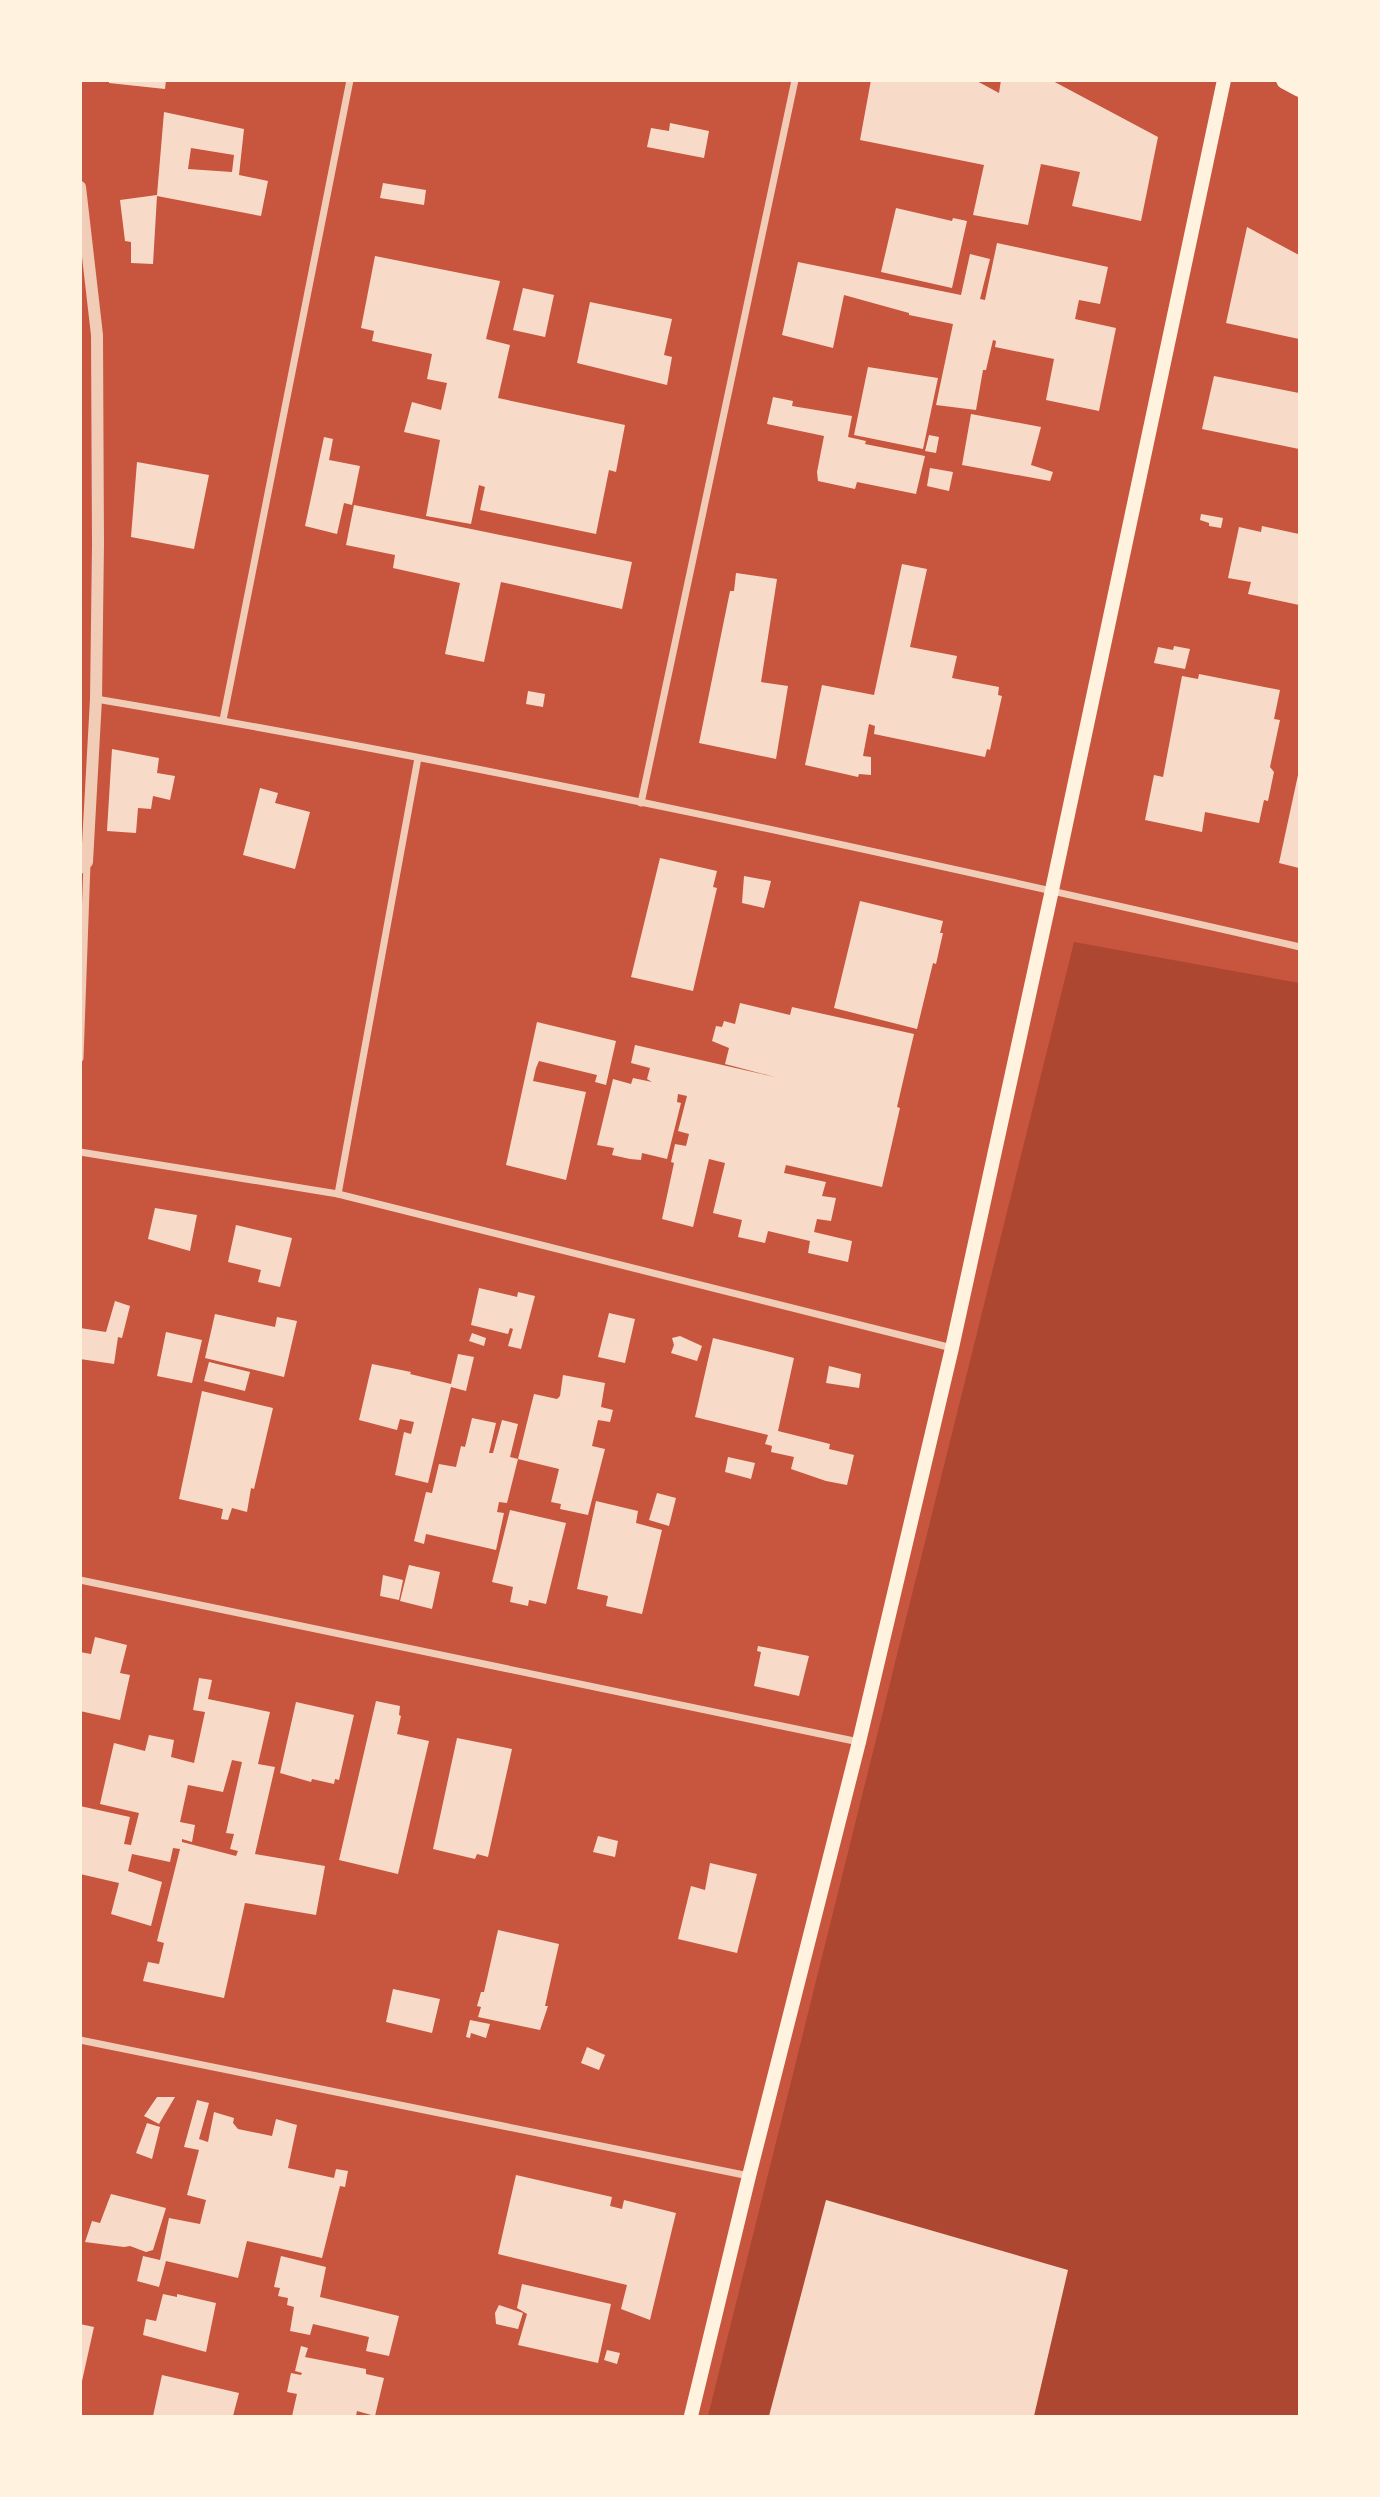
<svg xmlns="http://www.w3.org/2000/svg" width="1380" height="2497" font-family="'Varela Round',sans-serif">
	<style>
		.green { fill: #ae4732 }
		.building { fill: #f7dbc8; fill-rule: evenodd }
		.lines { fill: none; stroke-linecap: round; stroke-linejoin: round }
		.minor { stroke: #f1ccb7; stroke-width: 7 }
		.tertiary { stroke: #f1ccb7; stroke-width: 12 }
		.secondary { stroke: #fff3e0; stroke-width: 14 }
		.primary { stroke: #fff3e0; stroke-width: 18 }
	</style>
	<rect width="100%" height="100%" fill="#c8553d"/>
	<polygon class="green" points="1074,942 1299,983 1299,2416 708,2416"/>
	<g class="building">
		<polygon points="109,80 166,80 165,89 109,83"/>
		<polygon points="871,80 975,80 999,93 1001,80 1051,80 1158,137 1141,221 1072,206 1080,172 1041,164 1028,225 973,215 984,165 860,140"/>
		<path d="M164 112 244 129 239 175 268 181 261 216 157 196 153 264 131 263V242L125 241 120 200 157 195ZM191 148 234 155 232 172 188 169Z"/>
		<polygon points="670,123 709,131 704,158 647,147 651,128 669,131"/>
		<polygon points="383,183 426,190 424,205 380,198"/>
		<polygon points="896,208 952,221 953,218 967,221 952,288 881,272"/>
		<polygon points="1247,227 1299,255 1299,339 1226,323"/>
		<polygon points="997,243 1108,267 1100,304 1079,300 1075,319 1116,328 1099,411 1046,400 1054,359 995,347 996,341 993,340 986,370 983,370 976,410 936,405 953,324 909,315 909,313 844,295 833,348 782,335 798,262 961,295 970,254 990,259 980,299 985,300"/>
		<polygon points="375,256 500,281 486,339 510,345 498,398 625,425 616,472 609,470 596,534 480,510 485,487 479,485 471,524 426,516 440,440 404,432 412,402 441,410 447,383 427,379 432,354 372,341 374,331 361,328"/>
		<polygon points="523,288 554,295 545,337 513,330"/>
		<polygon points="590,302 672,319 664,355 672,357 667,385 577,363"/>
		<polygon points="868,367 938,378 923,449 854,435"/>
		<polygon points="1214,376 1299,393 1299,449 1202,429"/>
		<polygon points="773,397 793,401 792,406 852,416 848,437 866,441 865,444 925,456 916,494 857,482 855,489 818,481 817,472 824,436 767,424"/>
		<polygon points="971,414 1041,427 1031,465 1053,472 1050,481 962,465"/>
		<polygon points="929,435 939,437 936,453 925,451"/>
		<polygon points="324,437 333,439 329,460 360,466 352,505 344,503 337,534 305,526"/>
		<polygon points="137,462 209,475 194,549 131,537"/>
		<polygon points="930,468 953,472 949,491 927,486"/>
		<polygon points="354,505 632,562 622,609 501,582 484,662 445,654 460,583 393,568 395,555 346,545"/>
		<polygon points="1201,514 1223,518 1221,528 1209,526 1209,523 1200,520"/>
		<polygon points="1262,526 1299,534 1299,605 1248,594 1251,582 1228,578 1239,527 1261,532"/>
		<polygon points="902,564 927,569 910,647 957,656 952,678 999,687 998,695 1002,696 990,750 987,749 985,757 874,734 875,726 869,724 863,756 871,757 871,775 859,774 858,777 805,765 822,685 874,695"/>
		<polygon points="736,573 777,579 761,682 788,686 776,759 699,743 730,591 734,591"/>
		<polygon points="1174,646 1190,649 1185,669 1154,663 1158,647 1173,650"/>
		<polygon points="1199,674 1280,690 1274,719 1280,720 1270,767 1274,772 1268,801 1264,800 1259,823 1205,812 1202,832 1145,820 1154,775 1163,777 1182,676 1198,679"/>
		<polygon points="528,691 545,694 543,707 526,704"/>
		<polygon points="112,749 159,758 157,773 175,776 170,800 153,796 151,809 138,808 136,833 107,831"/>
		<polygon points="1298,775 1299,775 1299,868 1279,863"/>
		<polygon points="260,788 278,793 275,803 310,812 295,869 243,855"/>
		<polygon points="660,858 717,871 713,887 717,888 693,991 631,977"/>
		<polygon points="744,876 771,881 764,908 742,903"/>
		<polygon points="860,901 943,921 940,933 943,933 936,964 933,963 917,1029 834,1008"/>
		<polygon points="740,1003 790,1015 792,1007 914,1034 897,1107 900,1108 882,1187 786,1165 784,1173 826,1182 822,1196 836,1198 831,1221 817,1219 814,1232 852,1241 848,1262 808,1253 810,1241 768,1231 765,1243 738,1237 742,1220 713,1213 725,1163 709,1159 693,1227 662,1219 674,1163 671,1162 675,1144 686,1146 689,1134 678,1131 687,1096 678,1094 677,1102 681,1103 667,1159 642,1153 641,1160 630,1159 612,1155 614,1148 597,1145 613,1079 631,1084 633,1078 652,1082 647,1079 650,1068 631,1063 635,1045 775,1077 725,1064 729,1048 712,1041 716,1026 722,1027 724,1021 735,1024"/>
		<polygon points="537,1022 616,1041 606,1085 595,1082 597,1075 539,1061 536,1068 533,1081 586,1092 566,1180 506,1165"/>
		<polygon points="155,1208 197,1215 190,1251 148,1239"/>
		<polygon points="236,1225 292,1238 280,1287 258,1282 261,1270 228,1262"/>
		<polygon points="479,1288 517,1297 518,1292 535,1296 521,1349 508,1346 513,1329 510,1328 508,1334 471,1325"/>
		<polygon points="115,1301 130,1306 122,1338 118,1337 114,1364 80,1359 80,1328 106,1332"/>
		<polygon points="609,1313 635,1319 625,1363 598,1357"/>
		<polygon points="215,1314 275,1327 277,1317 297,1321 284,1377 205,1358"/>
		<polygon points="166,1332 202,1340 192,1383 157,1376"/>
		<polygon points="472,1333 486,1338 484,1346 469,1341"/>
		<polygon points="680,1336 702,1346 697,1361 671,1353 674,1345 672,1338"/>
		<polygon points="713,1338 794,1358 778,1431 830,1444 829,1449 854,1455 847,1485 826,1481 791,1469 794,1457 771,1452 772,1446 765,1444 768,1435 695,1417"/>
		<polygon points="458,1354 474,1357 466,1391 451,1387 428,1483 395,1475 404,1432 411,1434 414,1422 400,1419 397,1430 359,1420 372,1364 411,1372 410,1374 451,1384"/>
		<polygon points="209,1362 250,1372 245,1391 204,1381"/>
		<polygon points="829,1366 861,1374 859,1388 826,1383"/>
		<polygon points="563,1375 605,1383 601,1407 613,1410 610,1422 598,1420 592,1446 605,1449 588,1515 560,1509 561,1504 551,1502 559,1469 518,1459 507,1503 499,1502 497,1512 504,1513 496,1550 426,1534 424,1544 414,1541 426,1492 432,1493 439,1464 456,1467 461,1446 465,1447 472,1418 496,1423 489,1453 493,1453 502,1420 518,1424 510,1457 518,1459 534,1394 557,1399 560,1396"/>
		<polygon points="202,1391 273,1408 254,1489 251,1488 247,1512 232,1508 228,1520 221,1519 223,1509 179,1499"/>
		<polygon points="728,1457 755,1463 751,1479 725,1472"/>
		<polygon points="657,1493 676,1498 669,1526 649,1520"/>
		<polygon points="596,1501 638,1511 636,1523 662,1530 642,1614 606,1606 608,1596 577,1589"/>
		<polygon points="510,1510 566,1523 546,1604 529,1600 528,1606 510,1602 513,1587 492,1582"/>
		<polygon points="409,1565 440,1572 432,1609 400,1601"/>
		<polygon points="383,1575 403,1580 399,1600 380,1596"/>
		<polygon points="95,1637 127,1645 120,1673 130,1675 120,1720 80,1711 80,1652 91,1654"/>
		<polygon points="758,1646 809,1656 799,1696 754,1686 761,1652 757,1651"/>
		<path d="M199 1678 212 1680 208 1699 270 1712 258 1764 275 1767 255 1854 325 1866 316 1915 245 1903 224 1998 143 1981 148 1962 159 1964 164 1943 157 1941 180 1849 173 1848 170 1862 132 1854 128 1871 162 1882 151 1926 111 1914 119 1883 80 1874V1806L130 1817 124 1844 131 1845 139 1813 100 1804 114 1743 145 1751 149 1735 174 1740 171 1757 194 1763 205 1712 193 1710ZM232 1760 242 1762 226 1833 234 1834 230 1849 238 1851 236 1856 182 1842V1839L192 1842 195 1825 180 1822 188 1785 223 1792Z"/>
		<polygon points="376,1701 400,1706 399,1715 401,1716 397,1734 429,1741 398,1874 339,1860"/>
		<polygon points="296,1702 354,1715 339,1780 335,1779 334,1784 312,1779 311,1782 280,1773"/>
		<polygon points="457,1738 512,1749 488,1857 477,1854 475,1859 433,1849"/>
		<polygon points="598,1836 618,1841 615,1857 593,1852"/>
		<polygon points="710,1863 757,1874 737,1953 678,1939 691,1886 705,1890"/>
		<polygon points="498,1930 559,1944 545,2006 548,2006 540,2030 478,2017 481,2007 477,2006 481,1992 484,1992"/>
		<polygon points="393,1989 440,1999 432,2033 386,2022"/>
		<polygon points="470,2020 490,2024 486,2038 471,2033 470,2038 466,2037"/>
		<polygon points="587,2047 605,2055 599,2070 581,2063"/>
		<polygon points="157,2097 175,2097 159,2124 144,2116"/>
		<polygon points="197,2100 209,2103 199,2139 208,2142 214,2112 234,2118 233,2123 238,2129 272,2136 276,2119 297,2125 288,2168 334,2178 336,2169 348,2171 345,2187 340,2186 322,2258 247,2241 238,2278 166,2261 159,2287 137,2281 143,2256 160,2260 169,2218 200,2224 206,2200 187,2195 199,2150 184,2147"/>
		<polygon points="147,2123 160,2127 152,2159 136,2153"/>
		<polygon points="516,2175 612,2197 610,2206 622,2209 624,2200 676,2213 650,2320 621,2309 627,2285 498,2254"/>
		<polygon points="111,2194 166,2208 153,2250 146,2252 130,2246 124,2247 85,2242 92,2221 100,2223"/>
		<polygon points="826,2200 1068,2270 1034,2416 769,2416"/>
		<polygon points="281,2256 326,2267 320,2297 399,2316 389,2356 366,2351 369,2337 313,2324 310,2335 290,2331 294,2307 287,2305 288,2298 278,2296 280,2288 274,2287"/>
		<polygon points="522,2284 611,2304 598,2363 518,2345 527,2314 517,2308"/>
		<polygon points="163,2294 177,2297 177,2294 216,2303 206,2352 143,2335 146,2319 156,2321"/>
		<polygon points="499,2305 523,2313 518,2329 496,2324 495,2313"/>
		<polygon points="80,2324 94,2327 82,2381 80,2381"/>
		<polygon points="301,2346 308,2348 305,2357 366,2369 366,2374 384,2378 375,2416 357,2411 356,2416 292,2416 297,2394 287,2392 291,2373 301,2375 302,2373 295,2371"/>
		<polygon points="607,2350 620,2353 617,2364 604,2360"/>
		<polygon points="162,2375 239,2393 233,2416 153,2416"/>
	</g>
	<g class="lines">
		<g class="minor">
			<path d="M96 699C500 767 901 856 1300 947"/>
			<polyline points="223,720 350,80"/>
			<polyline points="641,803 795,80"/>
			<polyline points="80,1058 87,863"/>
			<polyline points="80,1152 338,1194 952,1348"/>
			<polyline points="338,1194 418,758"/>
			<polyline points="80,1580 859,1742"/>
			<polyline points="80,2040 749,2176"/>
		</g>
		<polyline class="tertiary" points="80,187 97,335 98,544 96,699 87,862 80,868"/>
		<polyline class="secondary" points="691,2416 749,2176 859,1742 952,1348 1052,890 1224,80"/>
		<polyline class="primary" points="1285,80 1300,88"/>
	</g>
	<rect width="1380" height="2497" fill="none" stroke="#fff3e0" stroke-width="164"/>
</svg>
